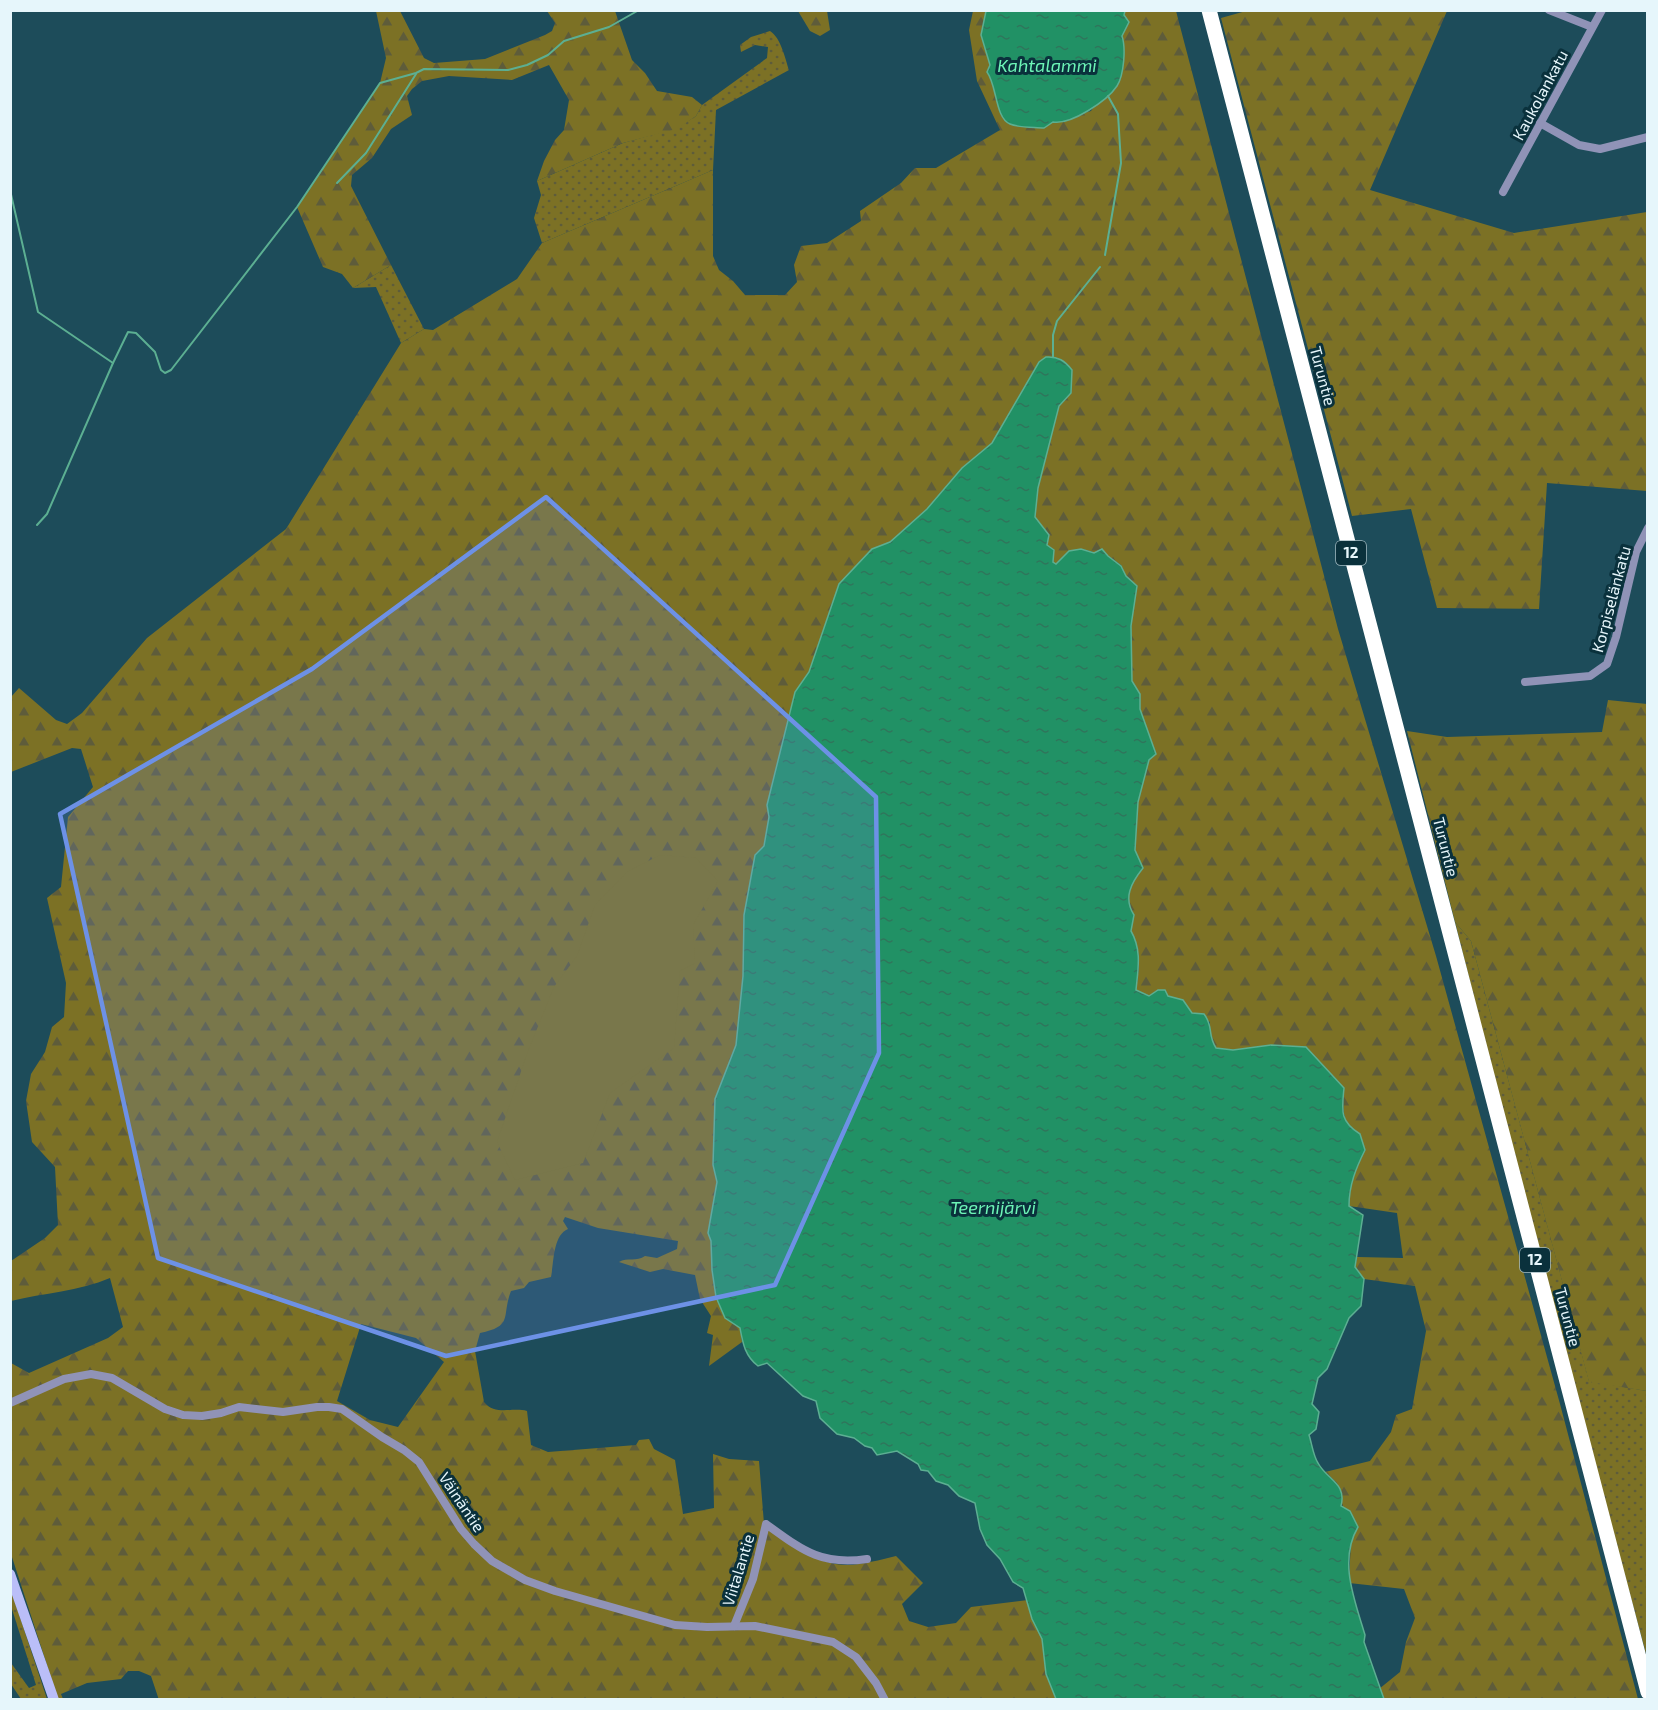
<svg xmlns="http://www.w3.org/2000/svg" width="1658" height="1710" font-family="'Exo 2',sans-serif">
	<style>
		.grass { fill: url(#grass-dots) }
		.forest { fill: url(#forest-firs); fill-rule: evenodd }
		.green { fill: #7c7125 }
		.water { fill: url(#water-ripples); stroke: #5caf92; stroke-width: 1.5 }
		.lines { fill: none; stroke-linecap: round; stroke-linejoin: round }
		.stream { stroke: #5caf92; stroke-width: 2 }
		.street { stroke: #9093b7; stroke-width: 8 }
		.secondary { stroke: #babef8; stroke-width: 10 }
		.highway { stroke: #fff; stroke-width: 15 }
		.marked { fill: #6d91e6; fill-opacity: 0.2; stroke: #6d91e6; stroke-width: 4.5; stroke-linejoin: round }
		.labels { text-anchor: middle; stroke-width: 6; stroke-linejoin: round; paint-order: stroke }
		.shield { fill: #0a313c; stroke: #a4bbc2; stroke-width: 1.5 }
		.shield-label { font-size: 15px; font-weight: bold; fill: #e6f6fb }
		.street-label { font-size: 16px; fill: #e6f6fb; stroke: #0a313c }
		.water-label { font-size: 18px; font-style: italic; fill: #6df5b7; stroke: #0a313c }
	</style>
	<defs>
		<pattern id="grass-dots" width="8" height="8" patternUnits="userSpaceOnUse" patternTransform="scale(1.5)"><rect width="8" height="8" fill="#7c7125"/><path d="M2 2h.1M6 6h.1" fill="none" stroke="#5e5c3a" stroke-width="1.8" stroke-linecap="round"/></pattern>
		<pattern id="forest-firs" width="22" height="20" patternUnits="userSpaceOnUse" patternTransform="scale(1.5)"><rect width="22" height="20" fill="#7c7125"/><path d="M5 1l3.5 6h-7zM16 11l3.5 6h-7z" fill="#5e5c3a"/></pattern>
		<pattern id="water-ripples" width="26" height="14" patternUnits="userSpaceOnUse" patternTransform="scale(1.5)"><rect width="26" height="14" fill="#219165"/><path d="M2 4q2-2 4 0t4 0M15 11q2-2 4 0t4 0" fill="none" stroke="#2f755b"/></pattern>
	</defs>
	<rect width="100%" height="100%" fill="#1d4c5a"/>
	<g class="grass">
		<path d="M770 31C781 38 785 58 789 70L716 110 713 170 542 243 534 218 541 195 537 181 623 143 677 128 696 116 702 105 767 58 768 47 755 45 741 52 740 45 751 37Z"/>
		<polygon points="391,265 424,329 401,343 376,287 353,288"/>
		<polygon points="1455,922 1471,941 1589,1381 1647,1391 1647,1657 1558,1329"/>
		<polygon points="10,1587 47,1699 21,1699 11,1684 11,1663 29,1688 36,1685 11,1606"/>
	</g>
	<g class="forest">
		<polygon points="376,11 400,11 424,58 434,63 485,59 545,35 552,31 555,23 547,11 615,11 632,60 645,73 657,91 692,97 702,105 696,116 677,129 623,143 537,181 544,161 555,140 564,130 569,100 549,65 512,80 449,76 422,81 412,89 407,96 412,115 391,129 372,158 352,175 351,186 391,265 353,288 342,274 323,267 297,207 380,83 386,58"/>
		<polygon points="798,11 827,11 830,30 820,36 810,31"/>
		<path d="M973 11H986L981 35 990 65 987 72 992 79 999 106 1053 122 1091 111 1096 104 1108 96 1121 36 1125 11H1176L1338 629 1436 956 1560 1404 1638 1699H1383L1379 1689 1400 1672 1406 1642 1415 1618 1404 1589 1349 1583 1351 1539 1337 1483 1325 1472 1370 1461 1391 1432 1396 1415 1412 1409 1426 1331 1415 1286 1364 1279 1355 1267 1357 1257 1403 1258 1397 1213 1349 1206C1349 1185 1356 1168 1365 1150 1346 1125 1341 1120 1344 1088L1271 1045 1233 1050 1216 1048 1210 1039V1022L1192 1013 1183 1000 1168 996 1158 990 1150 996 1136 990C1139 970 1142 950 1131 931L1134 915C1123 898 1131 883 1143 868L1135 850 1138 802 1149 760 1156 754 1140 709V694L1132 681 1131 626 1136 586 1126 576 1121 565 1108 556 1082 549 1069 551 1056 564 1053 562 1047 546 1049 535 1035 517 1038 488 1059 406 1071 393 1039 362 992 443 962 468 927 509 890 542 872 549 839 584 809 672 795 692 767 805 769 817 764 846 755 855 744 915 743 976 736 1045 715 1099 713 1165 717 1182 708 1233 711 1241 712 1270 716 1297 725 1318 740 1328 742 1342 709 1366 713 1335 707 1333 711 1316 700 1299 695 1275 663 1269 650 1272 619 1262C627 1257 637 1262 645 1256L657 1258 677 1249 678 1241 598 1228 565 1217 563 1221 568 1229C553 1235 554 1262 551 1277L529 1282 524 1288 511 1291C501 1317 514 1326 480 1333L475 1351 484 1402C495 1416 512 1407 527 1411L531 1445 548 1452 636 1445 639 1440 649 1439 654 1449 675 1460 683 1514 714 1508 713 1454 729 1459 759 1461 764 1524C791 1546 822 1570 859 1564 872 1562 884 1559 896 1556L923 1583 902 1604 909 1621 928 1627 956 1623 971 1607 1028 1600 1032 1619 1042 1639 1046 1674 1056 1699 159 1700 151 1676 139 1671H128L121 1679 87 1683 61 1694 63 1699H58L11 1554V1363L29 1373 108 1338 123 1327 110 1278C79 1291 44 1293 11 1301V1261L45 1238 58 1225 55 1167 32 1142 26 1101 31 1074 45 1052 52 1027 64 1017 66 983 47 898 61 887 68 817 93 787 81 749 72 748 11 772V697L19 688 56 720 67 724 82 713 147 638 286 529 401 343 424 329 433 330 517 279 542 243 713 170V256L719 270 733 281 745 295H785L797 282 794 265 801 246 827 243 861 221 860 211 901 183 915 168H936L1000 130 977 81 969 30ZM361 1324 416 1338 444 1362 398 1427 370 1420 337 1401Z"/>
		<polygon points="1246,11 1447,11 1370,190 1514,233 1647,212 1647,491 1547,483 1539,609 1437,608 1411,509 1352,516 1221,18"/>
		<polygon points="1608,700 1647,704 1647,1391 1589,1382 1471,941 1455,922 1407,731 1447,737 1602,732"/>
	</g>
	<polygon class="green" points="660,855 696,858 718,881 693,925 695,963 680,971 674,1048 610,1093 583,1163 515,1180 497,1142 528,1051 554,987 577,956 595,905 627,872"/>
	<g class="water">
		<path d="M986 11H1125L1124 15 1129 22 1122 36C1126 48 1124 75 1117 86 1107 101 1071 125 1053 122L1044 128C1034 127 1020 128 1010 124 995 118 997 85 987 72L990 65 981 35Z"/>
		<path d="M1046 357C1058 356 1065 361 1072 370L1071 393 1059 406 1038 488 1035 517 1049 535 1047 545 1054 550 1053 562 1056 564 1069 551 1081 549 1094 553 1102 549 1108 556 1121 566 1126 576 1137 586 1131 626 1132 681 1140 694V709L1156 754 1149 760 1138 802 1135 850 1143 868C1131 883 1123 898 1134 915L1131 931C1142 950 1138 969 1136 990L1149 996 1158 990H1165L1168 996 1183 1000 1192 1013 1204 1014C1214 1027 1207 1034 1216 1048L1233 1050 1271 1045 1306 1047 1344 1088C1342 1110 1339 1121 1360 1134L1365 1150C1356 1168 1349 1185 1349 1206L1363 1215 1355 1267 1364 1279 1361 1306 1349 1318 1327 1369 1318 1378 1312 1404 1319 1412 1316 1429 1309 1435C1312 1444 1313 1455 1318 1463 1327 1480 1347 1483 1341 1506L1350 1511 1358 1527C1338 1561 1355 1601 1365 1635L1364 1642 1384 1699H1056L1046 1674 1042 1639 1032 1619 1023 1588 1013 1582 1000 1559 987 1545 980 1529 975 1503 959 1496 948 1485 936 1481 928 1471 921 1470 918 1464 897 1451 877 1455 872 1448 865 1446 854 1438 837 1434 820 1418 816 1401 803 1396 767 1363 758 1366C745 1356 743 1344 740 1328L725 1318 716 1297 712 1270 711 1241 708 1233 717 1182 713 1165 715 1099 736 1045 743 976 744 915 755 855 764 846 769 817 767 805 795 692 809 672 839 584 872 549 890 542 927 509 962 468 992 443 1039 362Z"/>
	</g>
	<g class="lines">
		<g class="stream">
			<polyline points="337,183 366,153 416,74"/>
			<polyline points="10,190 38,312 113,363"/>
			<polyline points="1105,255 1121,163 1118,114 1108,96"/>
			<polyline points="1053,357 1053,335 1057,321 1100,267"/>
			<polyline points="37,525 47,514 113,363 128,332 136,333 155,352 161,370 165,373 171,370 297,207 380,83 416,73 424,69 508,70 527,65 548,55 564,41 609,27 639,10"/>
		</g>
		<g class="street">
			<polyline points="1549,10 1592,27"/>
			<polyline points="1540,123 1579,145 1600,149 1648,137"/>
			<polyline points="1503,192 1602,10"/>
			<polyline points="1525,682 1590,676 1607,664 1616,637 1636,552 1648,528"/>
			<polyline points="10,1403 64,1379 91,1374 112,1378 165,1409 183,1415 202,1416 221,1413 239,1407 283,1412 317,1407 329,1407 342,1409 382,1437 404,1450 419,1462 461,1529 474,1544 492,1561 525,1580 555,1591 675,1625 707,1627 755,1626 833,1642 856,1657 876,1683 885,1700"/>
			<path d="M734 1626 753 1579 766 1524C802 1550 821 1566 867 1559"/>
		</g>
		<polyline class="secondary" points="10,1574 54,1700"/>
		<polyline class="highway" points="1209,10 1648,1692"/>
	</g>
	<path class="marked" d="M546 497 876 797 879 1053 775 1285 446 1356 158 1258 60 814 312 669Z"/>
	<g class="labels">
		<g class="shield">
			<rect x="1336" y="541" width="30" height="24" rx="4.5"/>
			<rect x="1520" y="1248" width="30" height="24" rx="4.5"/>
		</g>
		<g class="shield-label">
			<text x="1351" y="558">12</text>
			<text x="1535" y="1265">12</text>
		</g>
		<g class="street-label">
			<text transform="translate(1540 95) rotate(-62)" y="6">Kaukolankatu</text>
			<text transform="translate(1323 376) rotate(75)" y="6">Turuntie</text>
			<text transform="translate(1611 599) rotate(-75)" y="6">Korpiselänkatu</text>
			<text transform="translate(1446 847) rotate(76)" y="6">Turuntie</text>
			<text transform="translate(1568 1317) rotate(75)" y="6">Turuntie</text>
			<text transform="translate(462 1502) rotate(56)" y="6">Väinäntie</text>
			<text transform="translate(738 1570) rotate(-73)" y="6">Viitalantie</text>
		</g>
		<g class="water-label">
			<text x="1047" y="72">Kahtalammi</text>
			<text x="993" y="1214">Teernijärvi</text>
		</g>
	</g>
	<rect width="1658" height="1710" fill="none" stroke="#e6f6fb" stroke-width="24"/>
</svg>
